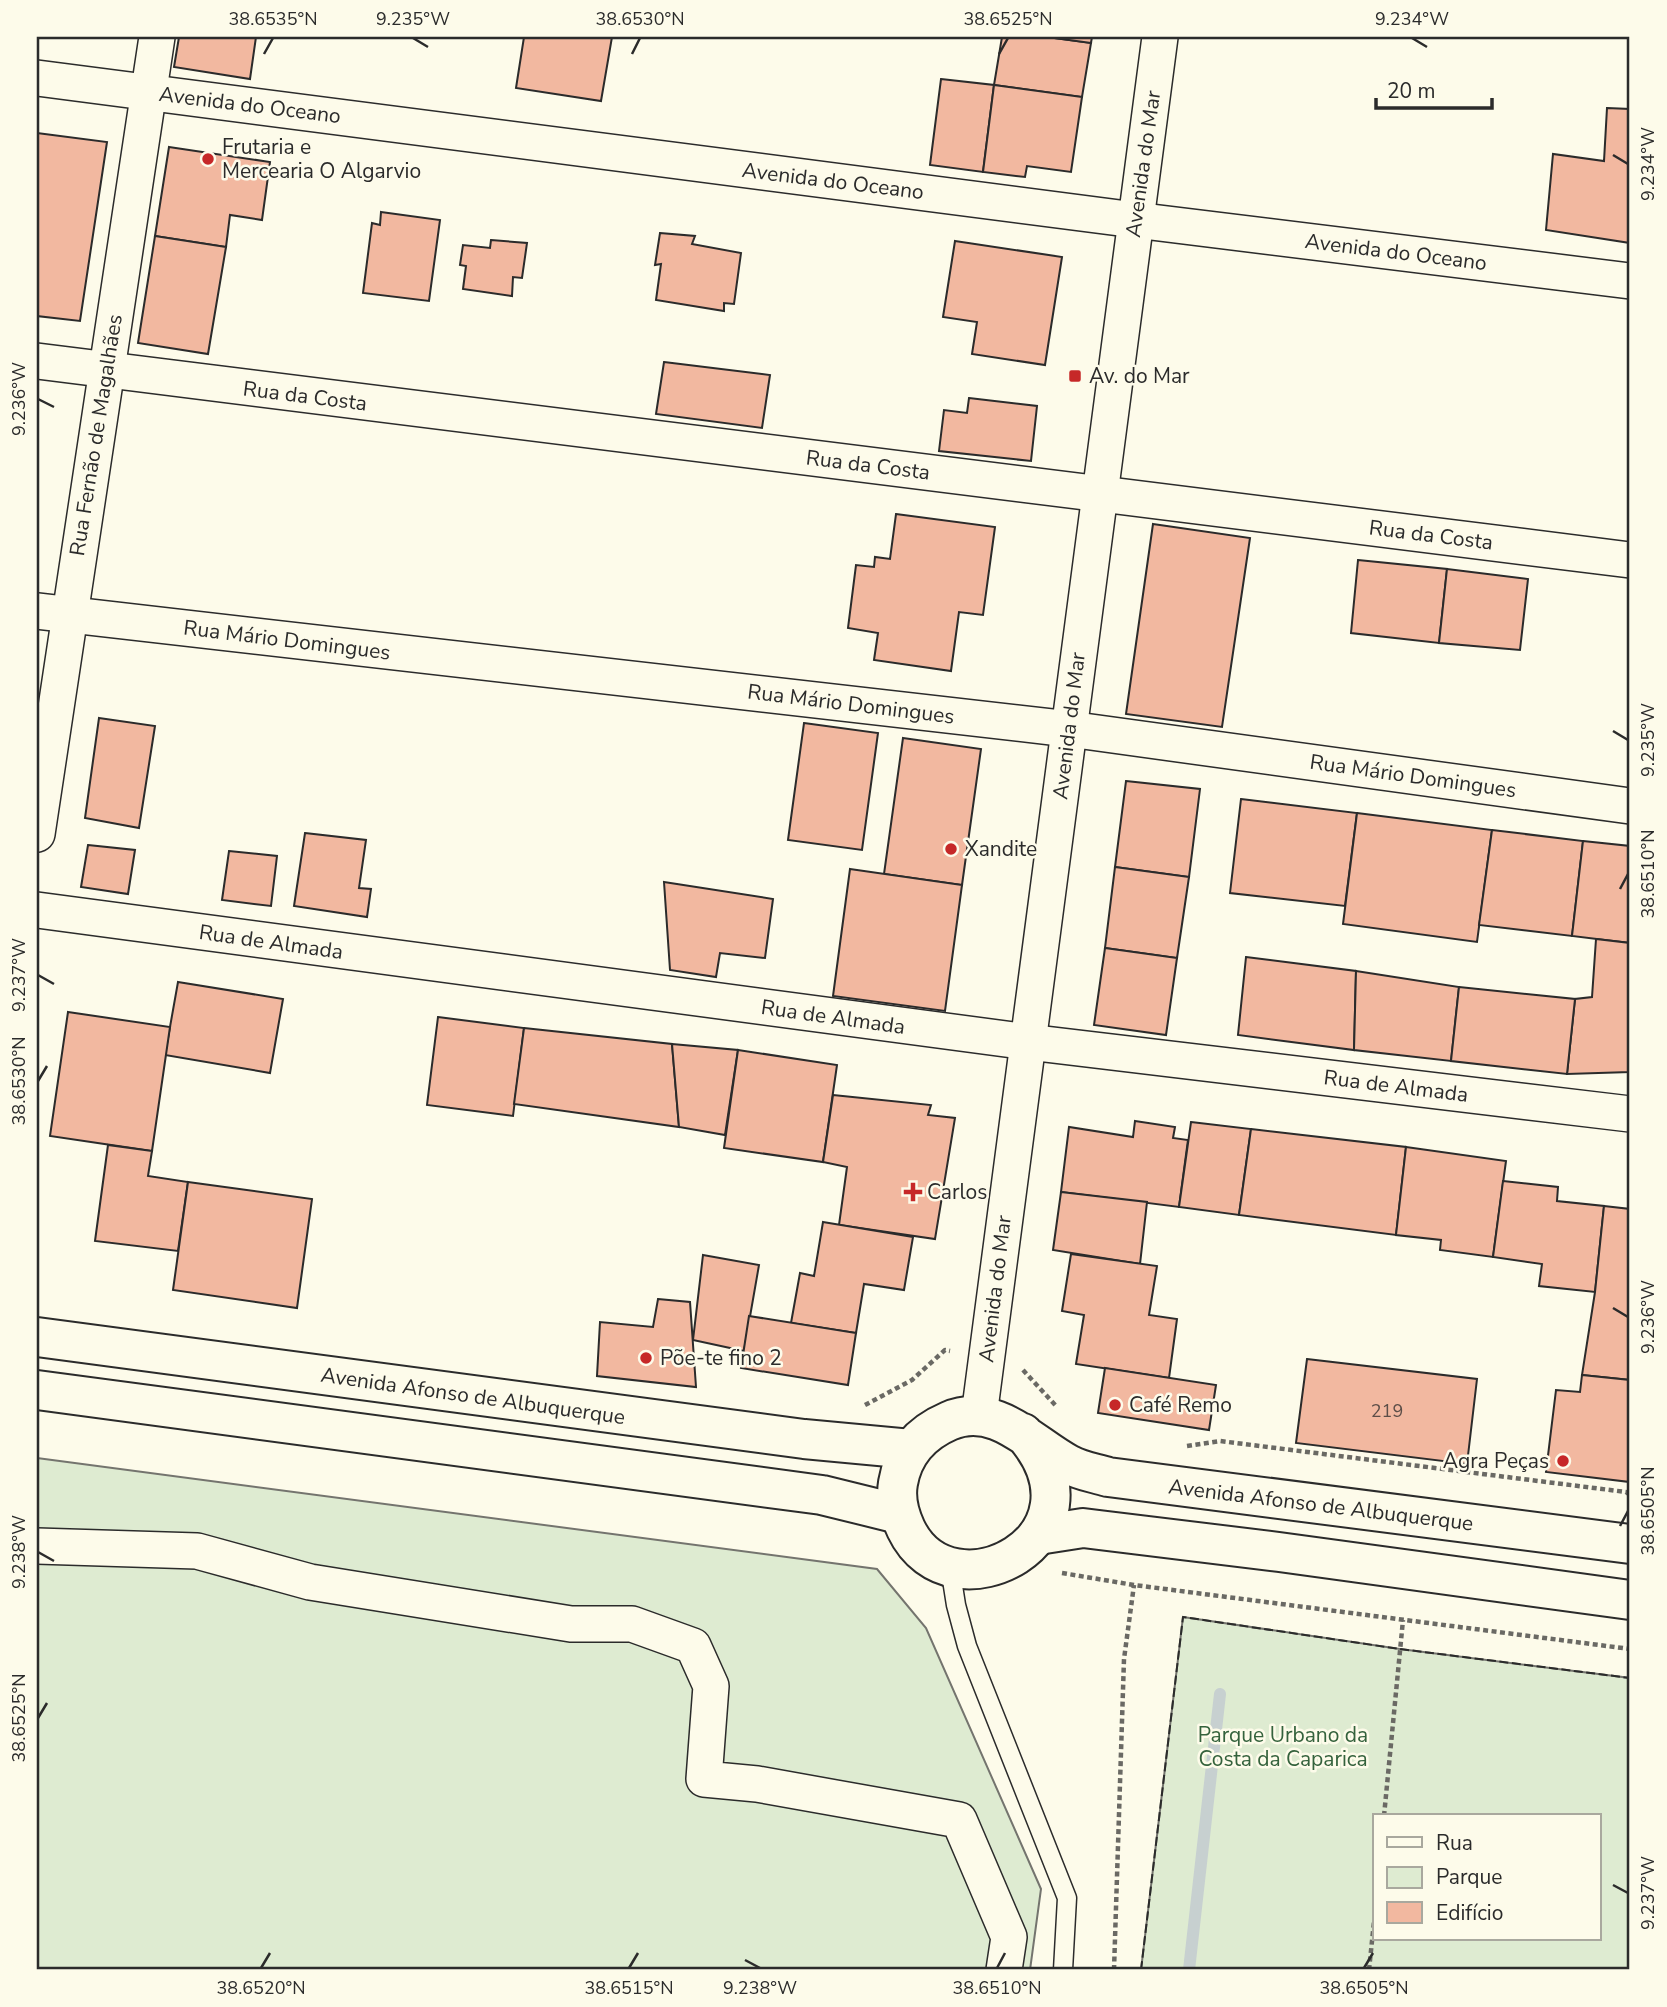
<svg xmlns="http://www.w3.org/2000/svg" width="1667" height="2007" font-family="'Nunito Sans',sans-serif">
	<style>
		.green { fill: #deebd1; stroke: #74746e; stroke-width: 2; fill-rule: evenodd }
		.lines { fill: none; stroke-linecap: round; stroke-linejoin: round }
		.stream { stroke: #c7d0d0; stroke-width: 12 }
		.building { fill: #f2b8a0; stroke: #2b2b2b; stroke-width: 2 }
		.lane-casing { stroke: #2b2b2b; stroke-width: 21 }
		.street-casing { stroke: #2b2b2b; stroke-width: 38 }
		.primary-casing { stroke: #2b2b2b; stroke-width: 42 }
		.path { stroke: #6a6964; stroke-width: 4.5; stroke-dasharray: 5 3.5; stroke-linecap: butt }
		.lane { stroke: #fdfbea; stroke-width: 18 }
		.street { stroke: #fdfbea; stroke-width: 35 }
		.primary { stroke: #fdfbea; stroke-width: 38 }
		.fence { stroke: #2b2b2b; stroke-width: 2; stroke-dasharray: 9 3.5; stroke-linecap: butt }
		.ticks { fill: none; stroke: #2b2b2b; stroke-width: 2.5 }
		.poi-dot { fill: #c62828; stroke: #fdfbea; stroke-width: 2.5 }
		.labels { text-anchor: middle; stroke-width: 5; stroke-linejoin: round; paint-order: stroke }
		.number-label { font-size: 18px; fill: #5d4e48 }
		.street-label { font-size: 21px; fill: #2b2b2b; stroke: #fdfbea }
		.poi-label { font-size: 21px; fill: #2b2b2b; stroke: #fdfbea; text-anchor: start }
		.park-label { font-size: 21px; fill: #34623c; stroke: #fdfbea }
		.neatline { fill: none; stroke: #2b2b2b; stroke-width: 2.5 }
		.ticks-label { font-size: 18px; text-anchor: middle; fill: #2b2b2b }
	</style>
	<rect width="100%" height="100%" fill="#fdfbea"/>
	<g class="green">
		<polygon points="37,1458 877,1569 926,1628 1041,1889 1030,1970 37,1970"/>
		<path d="M1183 1617 1400 1649 1630 1678V1970H1141ZM1375 1816H1599V1939H1375Z"/>
	</g>
	<g class="lines">
		<polyline class="stream" points="1189,1970 1220,1694"/>
	</g>
	<g class="building">
		<polygon points="179,37 256,37 250,79 174,67"/>
		<polygon points="524,37 612,37 601,101 516,88"/>
		<polygon points="1002,37 1047,37 1091,43 1082,97 994,85"/>
		<polygon points="1047,37 1092,37 1091,43"/>
		<polygon points="941,79 994,85 983,172 930,165"/>
		<polygon points="994,85 1082,97 1071,172 1027,166 1025,177 983,172"/>
		<polygon points="1607,108 1630,109 1630,243 1546,230 1553,154 1604,161"/>
		<polygon points="37,133 107,142 80,321 37,316"/>
		<polygon points="169,147 270,162 262,220 230,215 226,247 155,236"/>
		<polygon points="381,212 440,220 429,301 363,293 372,223 380,225"/>
		<polygon points="660,233 695,236 692,244 741,253 734,304 724,303 724,311 656,300 661,264 655,265"/>
		<polygon points="155,236 226,247 208,354 138,343"/>
		<polygon points="491,240 527,243 522,278 513,277 512,296 463,289 466,266 460,265 463,245 490,248"/>
		<polygon points="955,241 1062,257 1045,365 972,354 977,322 943,317"/>
		<polygon points="664,362 770,375 762,428 656,414"/>
		<polygon points="969,398 1037,406 1031,461 939,451 944,410 967,413"/>
		<polygon points="896,514 995,527 983,615 959,612 951,671 874,660 878,633 848,628 856,565 874,567 875,557 890,559"/>
		<polygon points="1153,524 1250,538 1222,727 1126,714"/>
		<polygon points="1358,560 1447,569 1439,643 1351,633"/>
		<polygon points="1447,569 1528,579 1520,650 1439,643"/>
		<polygon points="99,718 155,726 139,828 85,818"/>
		<polygon points="804,723 878,733 862,850 788,840"/>
		<polygon points="903,738 981,749 962,885 884,874"/>
		<polygon points="1126,781 1200,789 1189,877 1115,867"/>
		<polygon points="1241,799 1357,813 1345,906 1230,893"/>
		<polygon points="1357,813 1492,830 1477,942 1343,924"/>
		<polygon points="1492,830 1583,841 1572,936 1479,925"/>
		<polygon points="305,833 366,840 359,888 371,889 367,917 294,906"/>
		<polygon points="1583,841 1630,846 1630,943 1572,936"/>
		<polygon points="88,845 135,850 128,894 81,887"/>
		<polygon points="229,851 277,856 271,906 222,900"/>
		<polygon points="1115,867 1189,877 1177,958 1105,948"/>
		<polygon points="850,869 962,885 945,1011 833,996"/>
		<polygon points="664,882 773,899 765,958 720,953 716,977 670,970"/>
		<polygon points="1596,939 1630,943 1630,1072 1567,1074 1575,999 1592,997"/>
		<polygon points="1105,948 1177,958 1166,1035 1094,1025"/>
		<polygon points="1246,957 1356,971 1354,1050 1238,1035"/>
		<polygon points="1356,971 1459,987 1451,1061 1354,1050"/>
		<polygon points="178,982 283,999 270,1073 165,1055"/>
		<polygon points="1459,987 1575,999 1567,1074 1451,1061"/>
		<polygon points="68,1012 170,1027 152,1151 50,1136"/>
		<polygon points="438,1017 524,1028 513,1116 427,1105"/>
		<polygon points="524,1028 672,1044 679,1127 514,1104"/>
		<polygon points="672,1044 738,1050 725,1135 679,1127"/>
		<polygon points="738,1050 837,1065 823,1162 724,1148"/>
		<polygon points="833,1095 931,1105 928,1115 955,1118 935,1239 839,1225 847,1167 823,1162"/>
		<polygon points="1135,1121 1175,1127 1173,1138 1188,1140 1179,1207 1061,1192 1069,1127 1133,1137"/>
		<polygon points="1191,1122 1251,1129 1239,1215 1179,1207"/>
		<polygon points="1251,1129 1406,1147 1396,1235 1239,1215"/>
		<polygon points="108,1145 152,1151 148,1176 188,1182 178,1251 95,1241"/>
		<polygon points="1406,1147 1506,1161 1493,1257 1440,1250 1441,1240 1396,1235"/>
		<polygon points="1503,1181 1558,1187 1557,1201 1604,1206 1595,1292 1539,1286 1542,1264 1493,1257"/>
		<polygon points="188,1182 312,1199 297,1308 173,1290"/>
		<polygon points="1061,1192 1147,1202 1140,1264 1053,1250"/>
		<polygon points="1604,1206 1630,1209 1630,1380 1582,1375 1595,1292"/>
		<polygon points="823,1222 913,1237 904,1290 864,1284 856,1333 791,1323 800,1273 814,1276"/>
		<polygon points="1071,1254 1157,1266 1149,1315 1177,1319 1169,1378 1076,1364 1084,1315 1062,1311"/>
		<polygon points="703,1255 759,1265 744,1351 693,1340"/>
		<polygon points="658,1299 690,1302 696,1387 597,1376 600,1322 653,1327"/>
		<polygon points="749,1316 856,1333 848,1385 741,1368"/>
		<polygon points="1307,1359 1477,1379 1467,1464 1296,1443"/>
		<polygon points="1105,1368 1216,1385 1209,1430 1098,1413"/>
		<polygon points="1582,1375 1630,1380 1630,1482 1546,1472 1556,1390 1580,1392"/>
	</g>
	<g class="lines">
		<g class="lane-casing">
			<polyline id="lane" points="950,1567 956,1605 967,1646 1067,1898 1063,1970"/>
		</g>
		<g class="street-casing">
			<g id="street">
				<polyline points="37,78 1135,220 1630,281"/>
				<polyline points="37,361 1630,560"/>
				<polyline points="37,611 1069,729 1630,806"/>
				<polyline points="37,834 157,37"/>
				<polyline points="37,910 1028,1042 1630,1114"/>
				<polyline points="979,1416 1160,37"/>
				<polyline points="37,1546 197,1551 310,1582 571,1624 632,1624 693,1646 711,1686 704,1779 757,1784 959,1820 1009,1937 1004,1970"/>
			</g>
		</g>
		<g class="primary-casing">
			<g id="primary">
				<polyline points="37,1337 804,1439 911,1449"/>
				<polyline points="37,1390 822,1495 899,1514"/>
				<path d="M1023 1433C1115 1537 951 1623 906 1529 899 1514 895 1500 898 1483 903 1453 921 1433 949 1421 995 1401 1031 1444 1068 1464 1080 1471 1095 1473 1108 1477L1630 1544"/>
				<polyline points="1038,1535 1083,1528 1099,1530 1279,1552 1630,1600"/>
			</g>
		</g>
		<g class="path">
			<polyline points="1023,1370 1057,1407"/>
			<polyline points="865,1405 912,1380 945,1350 950,1351"/>
			<polyline points="1187,1446 1220,1441 1626,1492 1630,1495"/>
			<polyline points="1062,1573 1134,1585 1630,1649"/>
			<polyline points="1384,1816 1403,1620"/>
			<polyline points="1114,1970 1124,1659 1134,1585"/>
			<polyline points="1369,1970 1375,1912"/>
		</g>
		<use href="#lane" class="lane"/>
		<use href="#street" class="street"/>
		<use href="#primary" class="primary"/>
		<polyline class="fence" points="1141,1970 1183,1617 1400,1649 1630,1678"/>
	</g>
	<path class="ticks" d="M413 38 428 47M1412 38 1427 47M264 54 273 38M632 54 640 38M999 54 1008 38M1613 155 1628 164M38 399 54 407M1613 731 1628 740M1620 889 1628 874M38 975 54 984M38 1081 47 1066M1613 1308 1628 1317M1620 1526 1628 1511M38 1552 54 1561M38 1718 47 1703M1613 1885 1628 1893M745 1960 760 1968M261 1968 270 1953M629 1968 638 1953M997 1968 1005 1953M1364 1968 1373 1953"/>
	<g class="poi-dot">
		<circle cx="208" cy="159" r="7"/>
		<rect x="1068" y="369" width="14" height="14" rx="3.5"/>
		<circle cx="951" cy="849" r="7"/>
		<path d="M909.5 1181.5h7v7h7v7h-7v7h-7v-7h-7v-7h7z"/>
		<circle cx="646" cy="1358" r="7"/>
		<circle cx="1115" cy="1405" r="7"/>
		<circle cx="1563" cy="1461" r="7"/>
	</g>
	<g class="labels">
		<g class="number-label">
			<text x="1387" y="1417">219</text>
		</g>
		<g class="street-label">
			<text transform="translate(250 105) rotate(7)" y="7">Avenida do Oceano</text>
			<text transform="translate(1143 164) rotate(-82)" y="7">Avenida do Mar</text>
			<text transform="translate(833 181) rotate(7)" y="7">Avenida do Oceano</text>
			<text transform="translate(1396 252) rotate(7)" y="7">Avenida do Oceano</text>
			<text transform="translate(305 396) rotate(7)" y="7">Rua da Costa</text>
			<text transform="translate(96 435) rotate(-81)" y="7">Rua Fernão de Magalhães</text>
			<text transform="translate(868 465) rotate(7)" y="7">Rua da Costa</text>
			<text transform="translate(1431 535) rotate(7)" y="7">Rua da Costa</text>
			<text transform="translate(287 640) rotate(7)" y="7">Rua Mário Domingues</text>
			<text transform="translate(851 704) rotate(7)" y="7">Rua Mário Domingues</text>
			<text transform="translate(1069 726) rotate(-83)" y="7">Avenida do Mar</text>
			<text transform="translate(1413 776) rotate(8)" y="7">Rua Mário Domingues</text>
			<text transform="translate(271 942) rotate(8)" y="7">Rua de Almada</text>
			<text transform="translate(833 1017) rotate(8)" y="7">Rua de Almada</text>
			<text transform="translate(1396 1086) rotate(7)" y="7">Rua de Almada</text>
			<text transform="translate(995 1289) rotate(-83)" y="7">Avenida do Mar</text>
			<text transform="translate(473 1396) rotate(8)" y="7">Avenida Afonso de Albuquerque</text>
			<text transform="translate(1321 1505) rotate(7)" y="7">Avenida Afonso de Albuquerque</text>
		</g>
		<g class="poi-label">
			<text x="222" y="154">Frutaria e<tspan x="222" dy="24">Mercearia O Algarvio</tspan></text>
			<text x="1089" y="383">Av. do Mar</text>
			<text x="965" y="856">Xandite</text>
			<text x="927" y="1199">Carlos</text>
			<text x="660" y="1365">Põe-te fino 2</text>
			<text x="1129" y="1412">Café Remo</text>
			<text x="1549" y="1468" text-anchor="end">Agra Peças</text>
		</g>
		<g class="park-label">
			<text x="1283" y="1742">Parque Urbano da<tspan x="1283" dy="24">Costa da Caparica</tspan></text>
		</g>
	</g>
	<rect width="1667" height="2007" fill="none" stroke="#fdfbea" stroke-width="77"/>
	<rect x="1373" y="1814" width="228" height="126" fill="#fdfbea" stroke="#a9a89e" stroke-width="2"/>
	<rect x="1387" y="1837" width="35" height="10" fill="#fdfbea" stroke="#a9a89e" stroke-width="2"/>
	<text x="1436" y="1850" font-size="21" fill="#2b2b2b">Rua</text>
	<rect x="1387" y="1867" width="35" height="21" fill="#deebd1" stroke="#a9a89e" stroke-width="2"/>
	<text x="1436" y="1884" font-size="21" fill="#2b2b2b">Parque</text>
	<rect x="1387" y="1902" width="35" height="21" fill="#f2b8a0" stroke="#a9a89e" stroke-width="2"/>
	<text x="1436" y="1920" font-size="21" fill="#2b2b2b">Edifício</text>
	<path d="M1376 98v10h116v-10" fill="none" stroke="#2b2b2b" stroke-width="3.5"/>
	<text x="1387" y="98" font-size="21" fill="#2b2b2b" stroke="#fdfbea" stroke-width="5" paint-order="stroke">20 m</text>
	<rect x="38" y="38" width="1590" height="1930" class="neatline"/>
	<g class="ticks-label">
		<text x="273" y="25">38.6535°N</text>
		<text x="413" y="25">9.235°W</text>
		<text x="640" y="25">38.6530°N</text>
		<text x="1008" y="25">38.6525°N</text>
		<text x="1412" y="25">9.234°W</text>
		<text transform="translate(1648 164) rotate(-90)" y="6">9.234°W</text>
		<text transform="translate(19 399) rotate(-90)" y="6">9.236°W</text>
		<text transform="translate(1648 740) rotate(-90)" y="6">9.235°W</text>
		<text transform="translate(1648 874) rotate(-90)" y="6">38.6510°N</text>
		<text transform="translate(19 975) rotate(-90)" y="6">9.237°W</text>
		<text transform="translate(19 1081) rotate(-90)" y="6">38.6530°N</text>
		<text transform="translate(1648 1317) rotate(-90)" y="6">9.236°W</text>
		<text transform="translate(1648 1511) rotate(-90)" y="6">38.6505°N</text>
		<text transform="translate(19 1552) rotate(-90)" y="6">9.238°W</text>
		<text transform="translate(19 1718) rotate(-90)" y="6">38.6525°N</text>
		<text transform="translate(1648 1893) rotate(-90)" y="6">9.237°W</text>
		<text x="261" y="1994">38.6520°N</text>
		<text x="629" y="1994">38.6515°N</text>
		<text x="760" y="1994">9.238°W</text>
		<text x="997" y="1994">38.6510°N</text>
		<text x="1364" y="1994">38.6505°N</text>
	</g>
</svg>
